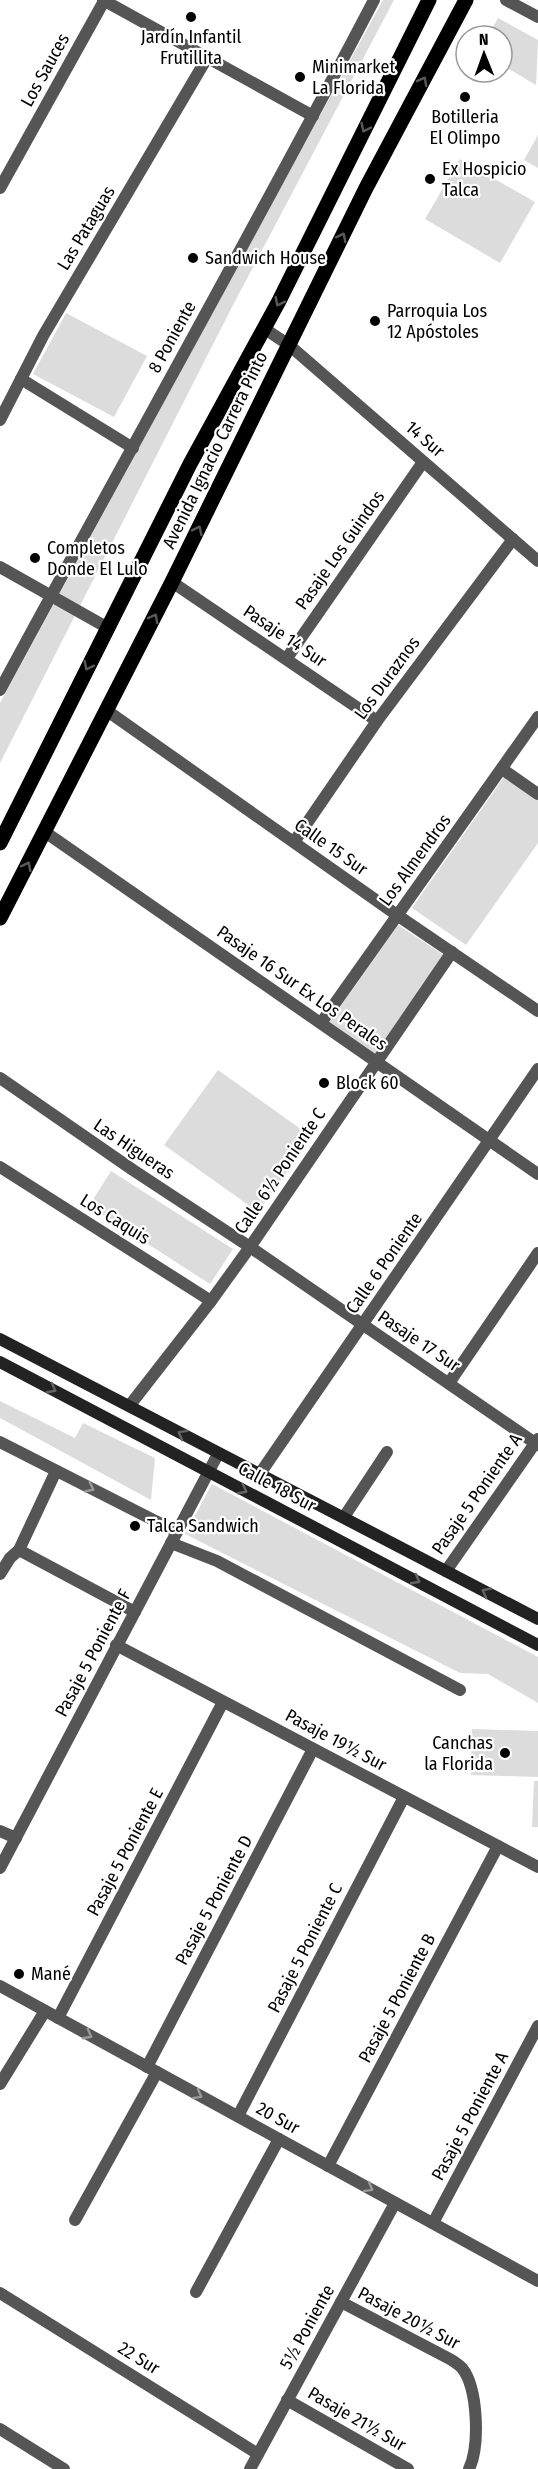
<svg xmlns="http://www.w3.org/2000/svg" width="538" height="2469" font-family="'Fira Sans Condensed',sans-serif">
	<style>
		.green { fill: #dcdcdc }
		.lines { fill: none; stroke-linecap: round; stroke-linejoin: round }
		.minor { stroke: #555; stroke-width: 12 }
		.tertiary { stroke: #555; stroke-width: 12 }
		.secondary { stroke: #222; stroke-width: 12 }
		.primary { stroke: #000; stroke-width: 15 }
		.oneway { stroke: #595959 }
		.oneway2 { stroke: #646464 }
		.oneway3 { stroke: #999 }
		.poi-dot { fill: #000; stroke: #fff; stroke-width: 2 }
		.labels { text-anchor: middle; stroke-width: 4.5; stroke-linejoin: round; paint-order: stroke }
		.poi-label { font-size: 18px; fill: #000; stroke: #fff; text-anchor: start }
		.street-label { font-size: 18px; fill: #000; stroke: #fff }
	</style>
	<rect width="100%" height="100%" fill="#fff"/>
	<g class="green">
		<polygon points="383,0 394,0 232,307 0,763 0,703"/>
		<polygon points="498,18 538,40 536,85 502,65 502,36 488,36"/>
		<polygon points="538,135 538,168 524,160"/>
		<polygon points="460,159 535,202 500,263 425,219"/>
		<polygon points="66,313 147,356 114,417 33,374"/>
		<polygon points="504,777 538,799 538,843 466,945 412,908"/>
		<polygon points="398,925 445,956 376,1055 329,1023"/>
		<polygon points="218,1070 312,1137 258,1212 164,1145"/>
		<polygon points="111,1171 233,1249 210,1284 89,1206"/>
		<polygon points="0,1401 75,1438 83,1423 155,1458 151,1500 0,1418"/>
		<polygon points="212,1484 538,1657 538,1703 488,1674 460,1673 185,1534"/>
		<polygon points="472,1729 538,1731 538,1777 471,1775"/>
		<polygon points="534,1781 538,1781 538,1827 532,1827"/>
	</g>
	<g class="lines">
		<g class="minor">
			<polyline points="103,0 313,116"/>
			<polyline points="506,0 538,17"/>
			<polyline points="0,188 104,1"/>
			<polyline points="21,379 133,448"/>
			<polyline points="0,420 43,336 207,58"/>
			<polyline points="0,567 108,628"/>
			<polyline points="172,582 377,721"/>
			<polyline points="287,658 423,462"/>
			<path d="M0 690C124 460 253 232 374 0"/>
			<polyline points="106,710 397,915 538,1011"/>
			<polyline points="502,769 538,794"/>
			<polyline points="45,832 538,1174"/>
			<polyline points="294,842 377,721 513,539"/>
			<polyline points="321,1023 538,717"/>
			<polyline points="0,1078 133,1170 250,1247 538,1445"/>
			<polyline points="0,1167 211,1301"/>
			<polyline points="449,1383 538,1253"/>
			<polyline points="130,1405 211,1301 250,1247 452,952"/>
			<polyline points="0,1442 177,1532"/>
			<polyline points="259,1475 538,1069"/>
			<polyline points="344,1517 387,1452"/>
			<polyline points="171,1543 217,1561 460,1690"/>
			<polyline points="19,1550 135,1612"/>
			<polyline points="446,1571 538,1439"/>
			<polyline points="0,1574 10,1558 19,1550 56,1471"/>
			<polyline points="116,1645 538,1867"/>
			<polyline points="0,1831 16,1838"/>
			<polyline points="0,1868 218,1454"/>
			<polyline points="0,1986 538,2281"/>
			<polyline points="58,2018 223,1702"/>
			<polyline points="147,2067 313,1749"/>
			<polyline points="0,2084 45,2011"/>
			<polyline points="238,2116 404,1797"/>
			<polyline points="328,2166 498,1846"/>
			<polyline points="75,2220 157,2072"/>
			<polyline points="433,2223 538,2026"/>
			<polyline points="196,2292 279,2139"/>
			<polyline points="0,2293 258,2454"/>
			<path d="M341 2302 446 2357C452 2360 457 2363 462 2368 478 2388 480 2446 469 2469"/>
			<polyline points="287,2400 408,2469"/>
			<polyline points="0,2429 64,2469"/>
			<polyline points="250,2469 395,2203"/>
		</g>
		<polyline class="tertiary" points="265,329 289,345 538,561"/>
		<g class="secondary">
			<polyline points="0,1339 538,1619"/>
			<polyline points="0,1362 538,1645"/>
		</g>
		<g class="primary">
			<polyline points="0,843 190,464 279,301 429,0"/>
			<polyline points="0,918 172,582 366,188 466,0"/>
		</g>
	</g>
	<defs><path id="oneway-chevron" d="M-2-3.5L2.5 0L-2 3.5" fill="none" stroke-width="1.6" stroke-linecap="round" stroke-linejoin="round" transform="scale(1.5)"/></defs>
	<g class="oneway">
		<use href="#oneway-chevron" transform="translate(423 81) rotate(-62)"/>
		<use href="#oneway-chevron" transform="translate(365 128) rotate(116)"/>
		<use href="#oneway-chevron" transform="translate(342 237) rotate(-63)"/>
		<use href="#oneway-chevron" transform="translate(279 302) rotate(117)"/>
		<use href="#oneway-chevron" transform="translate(198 530) rotate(-64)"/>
		<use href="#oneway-chevron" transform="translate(154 618) rotate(-62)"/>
		<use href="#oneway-chevron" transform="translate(88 666) rotate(117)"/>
		<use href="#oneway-chevron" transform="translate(27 866) rotate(-63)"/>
	</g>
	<g class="oneway2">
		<use href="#oneway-chevron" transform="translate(52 1389) rotate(28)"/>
		<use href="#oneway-chevron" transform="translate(182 1434) rotate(-151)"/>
		<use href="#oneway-chevron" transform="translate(243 1490) rotate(28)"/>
		<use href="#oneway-chevron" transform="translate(416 1580) rotate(28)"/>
		<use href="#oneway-chevron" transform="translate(486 1592) rotate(-153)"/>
	</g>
	<g class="oneway3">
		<use href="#oneway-chevron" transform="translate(90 1488) rotate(27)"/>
		<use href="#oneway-chevron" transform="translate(88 2035) rotate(28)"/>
		<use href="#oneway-chevron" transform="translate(198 2095) rotate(29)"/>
		<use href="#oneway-chevron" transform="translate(369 2188) rotate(29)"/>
	</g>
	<g class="poi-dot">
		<circle cx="191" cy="17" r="6"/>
		<circle cx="300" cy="77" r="6"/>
		<circle cx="465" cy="97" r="6"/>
		<circle cx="430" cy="179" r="6"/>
		<circle cx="193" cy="258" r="6"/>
		<circle cx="375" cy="321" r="6"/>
		<circle cx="35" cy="558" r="6"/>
		<circle cx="324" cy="1083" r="6"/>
		<circle cx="135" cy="1526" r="6"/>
		<circle cx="505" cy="1753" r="6"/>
		<circle cx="19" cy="1974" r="6"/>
	</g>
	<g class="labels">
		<g class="poi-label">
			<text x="191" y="43" text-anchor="middle">Jardín Infantil<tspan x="191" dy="21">Frutillita</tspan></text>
			<text x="312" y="73">Minimarket<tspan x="312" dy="21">La Florida</tspan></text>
			<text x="465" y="123" text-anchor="middle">Botilleria<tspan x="465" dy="21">El Olimpo</tspan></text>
			<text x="442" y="175">Ex Hospicio<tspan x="442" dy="21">Talca</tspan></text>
			<text x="205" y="264">Sandwich House</text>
			<text x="387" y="317">Parroquia Los<tspan x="387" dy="21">12 Apóstoles</tspan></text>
			<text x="47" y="554">Completos<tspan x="47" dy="21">Donde El Lulo</tspan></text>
			<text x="336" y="1089">Block 60</text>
			<text x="147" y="1532">Talca Sandwich</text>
			<text x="493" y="1749" text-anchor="end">Canchas<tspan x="493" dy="21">la Florida</tspan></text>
			<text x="31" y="1980">Mané</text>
		</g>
		<g class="street-label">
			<text transform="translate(45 70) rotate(-61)" y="6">Los Sauces</text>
			<text transform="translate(86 228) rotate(-59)" y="6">Las Pataguas</text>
			<text transform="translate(172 337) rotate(-61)" y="6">8 Poniente</text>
			<text transform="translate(425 439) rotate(41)" y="6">14 Sur</text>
			<text transform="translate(215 450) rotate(-64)" y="6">Avenida Ignacio Carrera Pinto</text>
			<text transform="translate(340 550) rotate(-55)" y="6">Pasaje Los Guindos</text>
			<text transform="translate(285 636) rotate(34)" y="6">Pasaje 14 Sur</text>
			<text transform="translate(387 678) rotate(-54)" y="6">Los Duraznos</text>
			<text transform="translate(331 847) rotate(35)" y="6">Calle 15 Sur</text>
			<text transform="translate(415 860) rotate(-54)" y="6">Los Almendros</text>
			<text transform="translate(302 988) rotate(35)" y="6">Pasaje 16 Sur Ex Los Perales</text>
			<text transform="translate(134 1149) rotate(34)" y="6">Las Higueras</text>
			<text transform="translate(280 1171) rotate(-56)" y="6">Calle 6½ Poniente C</text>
			<text transform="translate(115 1219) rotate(32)" y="6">Los Caquis</text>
			<text transform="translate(384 1263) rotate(-55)" y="6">Calle 6 Poniente</text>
			<text transform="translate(419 1341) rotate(34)" y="6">Pasaje 17 Sur</text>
			<text transform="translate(277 1487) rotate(28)" y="6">Calle 18 Sur</text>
			<text transform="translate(477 1494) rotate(-55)" y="6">Pasaje 5 Poniente A</text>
			<text transform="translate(93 1653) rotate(-62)" y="6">Pasaje 5 Poniente F</text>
			<text transform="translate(336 1740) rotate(28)" y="6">Pasaje 19½ Sur</text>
			<text transform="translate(125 1852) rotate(-62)" y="6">Pasaje 5 Poniente E</text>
			<text transform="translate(214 1900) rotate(-62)" y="6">Pasaje 5 Poniente D</text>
			<text transform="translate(305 1948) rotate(-63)" y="6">Pasaje 5 Poniente C</text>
			<text transform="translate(397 1998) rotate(-62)" y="6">Pasaje 5 Poniente B</text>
			<text transform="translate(470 2116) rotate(-62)" y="6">Pasaje 5 Poniente A</text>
			<text transform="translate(278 2118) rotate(29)" y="6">20 Sur</text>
			<text transform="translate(409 2318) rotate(28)" y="6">Pasaje 20½ Sur</text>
			<text transform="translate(307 2327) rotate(-61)" y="6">5½ Poniente</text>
			<text transform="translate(139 2358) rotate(32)" y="6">22 Sur</text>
			<text transform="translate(357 2419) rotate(30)" y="6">Pasaje 21½ Sur</text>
		</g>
	</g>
	<g transform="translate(484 54) rotate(359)"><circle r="28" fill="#ffffff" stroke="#999999" stroke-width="1.5"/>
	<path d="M0-4.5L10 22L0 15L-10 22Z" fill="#000000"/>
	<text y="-9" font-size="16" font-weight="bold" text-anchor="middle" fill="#000000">N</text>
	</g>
</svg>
